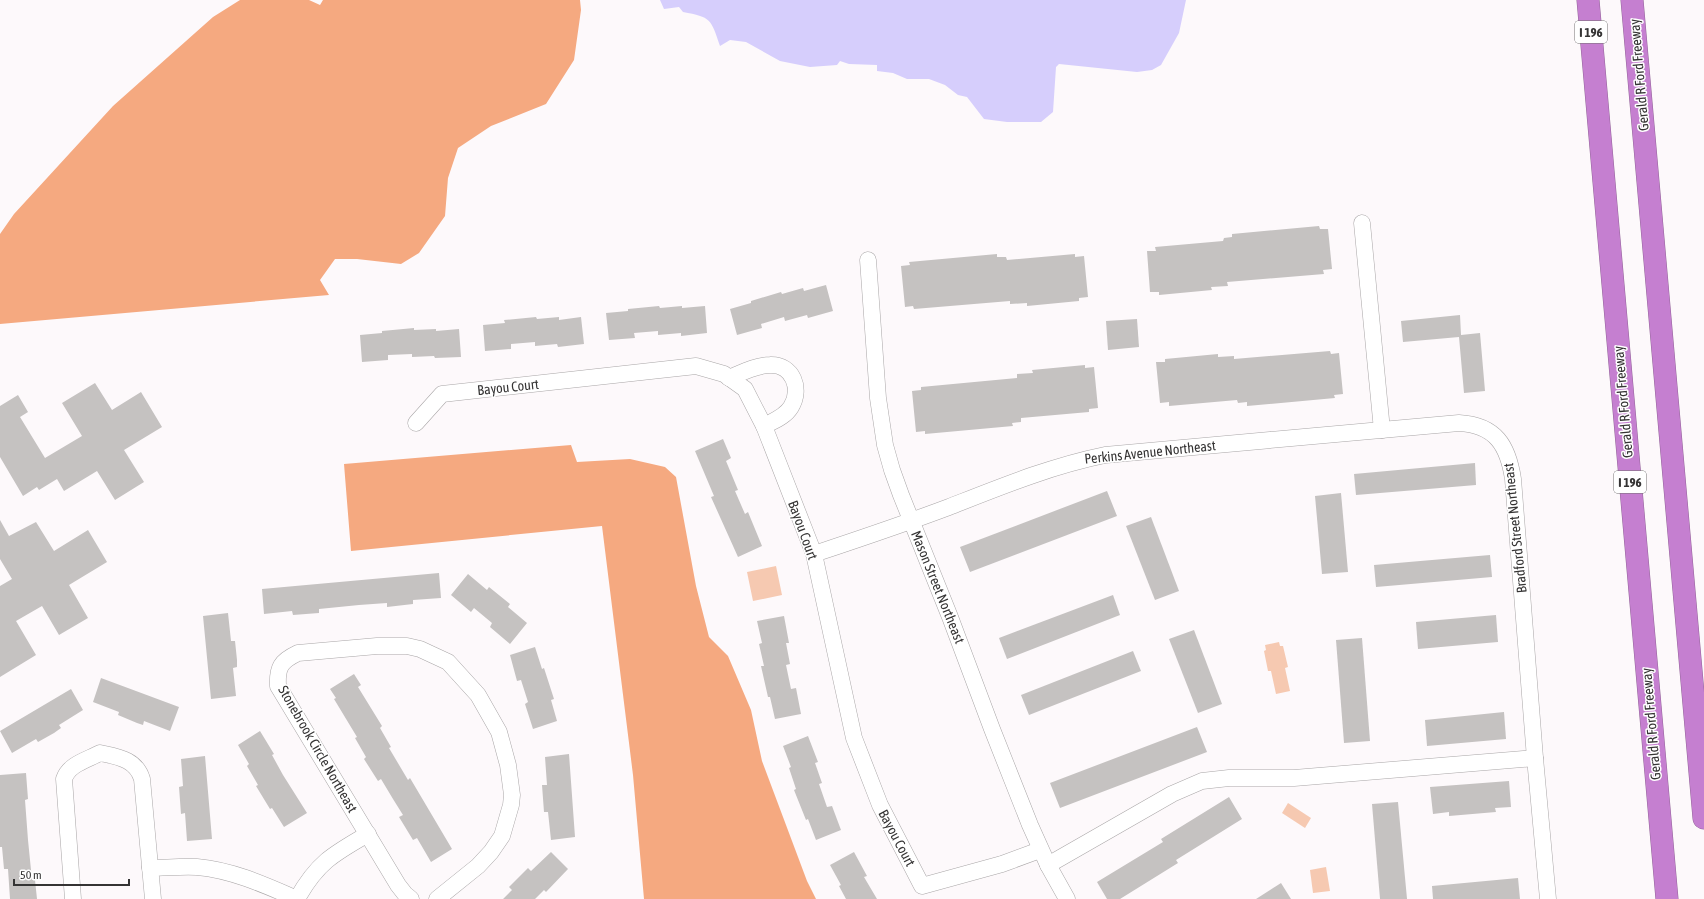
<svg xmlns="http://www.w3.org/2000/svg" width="1704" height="899" font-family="'Asap Condensed',sans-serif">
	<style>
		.green { fill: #f6c9b1 }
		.forest { fill: #f5a980 }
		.water { fill: #d6cefc }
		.building { fill: #c5c2c1 }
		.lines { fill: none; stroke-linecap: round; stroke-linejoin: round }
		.street-casing { stroke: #a9a6a7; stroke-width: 17 }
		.highway-casing { stroke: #936599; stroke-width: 23 }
		.street { stroke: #fff; stroke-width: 16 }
		.highway { stroke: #c57fd0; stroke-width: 22 }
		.labels { text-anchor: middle; stroke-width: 3; stroke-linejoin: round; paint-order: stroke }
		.shield { fill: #fff; stroke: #727171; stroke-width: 1 }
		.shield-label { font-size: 13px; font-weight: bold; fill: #353434 }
		.street-label { font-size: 14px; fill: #353434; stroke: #fff }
	</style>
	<rect width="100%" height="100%" fill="#fdf9fb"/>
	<g class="green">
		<polygon points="776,566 782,595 753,601 747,572"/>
		<polygon points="1279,642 1280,646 1283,646 1288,667 1285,668 1290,691 1276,694 1271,671 1268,671 1264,651 1266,650 1265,645"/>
		<polygon points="1288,803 1311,818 1305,828 1282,813"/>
		<polygon points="1326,867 1330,891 1313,893 1310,870"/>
	</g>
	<g class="forest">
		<polygon points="240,0 309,0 320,5 323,0 580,0 581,10 574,60 546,104 491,126 458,148 448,178 445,216 419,253 401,264 357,259 335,259 320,280 329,295 0,324 0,234 14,214 113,106 213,17"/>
		<polygon points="571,445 577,462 630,459 665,467 676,477 696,586 709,637 728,656 751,710 762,761 807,881 816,899 644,899 633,775 602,526 351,551 344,464"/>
	</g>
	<path class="water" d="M660 0H1186L1179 33 1161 65 1152 70 1137 72 1059 64 1056 67 1053 112 1041 122H1007L984 119 967 97 958 95 945 85 929 79H907L893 73 877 71V65L849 64 840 61 837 65 810 67 780 61 746 42 730 40 720 46C711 19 711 17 683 12L679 7 664 9Z"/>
	<g class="building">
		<polygon points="1319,226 1320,229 1328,229 1332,269 1323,270 1324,274 1227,282 1228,286 1211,287 1212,290 1159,295 1159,292 1150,292 1147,251 1156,251 1155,247 1223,241 1224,238 1232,237 1232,234"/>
		<polygon points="997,254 997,257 1006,257 1007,260 1075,254 1075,257 1084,256 1088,297 1079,298 1079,301 1027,306 1027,303 1010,304 1010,301 914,309 913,306 905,307 901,266 910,265 909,262"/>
		<polygon points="826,285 833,311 808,318 807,315 785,321 784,317 761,324 762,328 737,335 730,309 751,303 751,301 781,292 782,294 803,288 804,291"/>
		<polygon points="659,306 660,308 682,306 682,308 705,306 707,333 681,336 681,333 658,335 658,331 634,333 635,338 609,340 606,313 628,311 628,309"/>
		<polygon points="1460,315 1461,335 1480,333 1485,391 1464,393 1459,337 1403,342 1401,321"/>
		<polygon points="536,317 537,319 559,317 559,320 581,317 584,344 558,347 557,344 535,346 535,342 511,344 511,349 485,351 483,325 505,323 504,320"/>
		<polygon points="1137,319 1139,347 1108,350 1106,321"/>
		<polygon points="414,328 414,330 436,329 436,331 459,329 461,357 435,358 434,356 412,357 412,354 388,355 388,360 362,362 360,335 382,333 382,331"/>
		<polygon points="1330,351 1331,354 1339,353 1343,394 1334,395 1335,398 1247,406 1247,402 1238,403 1237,400 1169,406 1169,402 1160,403 1156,362 1165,362 1165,359 1218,354 1218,357 1234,356 1234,359"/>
		<polygon points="1085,365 1085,368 1094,367 1098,408 1089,409 1089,412 1021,418 1021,422 1012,423 1013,426 925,434 925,431 916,432 912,391 921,390 921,387 1017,378 1017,374 1033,373 1032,370"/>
		<polygon points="95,383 112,410 141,392 162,427 124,450 144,482 115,500 97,471 64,491 57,479 39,490 37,487 23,496 0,457 0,406 18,395 28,412 20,417 45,458 82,436 62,403"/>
		<polygon points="723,439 731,458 726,461 738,490 735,491 745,514 748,512 762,546 738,557 711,497 714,496 695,451"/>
		<polygon points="1475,463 1476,485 1356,495 1354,474"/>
		<polygon points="1107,491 1117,516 970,572 960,547"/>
		<polygon points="1341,493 1348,572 1322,574 1315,496"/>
		<polygon points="1151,517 1179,591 1155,600 1126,526"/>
		<polygon points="0,520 9,536 36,522 54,551 88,530 107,562 69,585 88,618 59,635 42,606 16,621 36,655 0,677 0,586 12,579 0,559"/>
		<polygon points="1490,555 1492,577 1376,587 1374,565"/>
		<polygon points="439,573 441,598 413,600 413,604 387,607 387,603 359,605 319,609 319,613 293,615 292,611 264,614 262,589"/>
		<polygon points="468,574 487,590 489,587 510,604 508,607 527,623 510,644 490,627 492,623 474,608 471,612 451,595"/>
		<polygon points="1113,595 1120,615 1007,659 999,638"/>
		<polygon points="228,613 231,641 235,641 237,660 237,667 233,668 236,696 211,699 203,616"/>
		<polygon points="1496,615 1498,642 1418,649 1416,622"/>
		<polygon points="784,616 789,643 786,643 790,664 786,665 791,689 796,688 801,714 775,719 770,697 768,697 761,666 764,666 759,644 762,643 757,621"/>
		<polygon points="1194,630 1222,704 1198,713 1169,639"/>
		<polygon points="1362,638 1370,741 1344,743 1336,640"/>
		<polygon points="535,647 542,669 544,668 554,699 551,700 557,721 533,729 525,704 528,702 521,680 517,681 510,655"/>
		<polygon points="1133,651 1141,671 1029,715 1021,695"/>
		<polygon points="354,674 361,685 358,687 382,726 380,728 391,747 389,748 408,780 410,778 452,849 431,862 417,838 413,840 399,817 403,815 393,799 381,779 378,781 364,759 366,757 355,738 357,737 334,699 336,698 330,689"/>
		<polygon points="101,678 179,707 170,731 144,721 143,725 137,723 118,715 119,712 93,702"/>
		<polygon points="71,689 83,710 59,725 61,728 54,733 38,742 36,739 12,753 0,731"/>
		<polygon points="1504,712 1506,739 1427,746 1425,720"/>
		<polygon points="1197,727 1207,752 1060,808 1050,783"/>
		<polygon points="260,731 274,754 272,755 283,775 307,813 284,827 272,808 270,809 256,786 258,785 247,766 249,764 238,745"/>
		<polygon points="808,736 818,762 815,763 822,783 819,784 827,807 832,806 841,830 816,840 808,819 806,820 794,790 796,789 789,768 791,767 783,746"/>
		<polygon points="569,754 575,837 551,840 548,812 544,812 542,785 547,785 545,757"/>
		<polygon points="205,756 212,839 187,841 185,813 181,814 179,787 183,786 181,759"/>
		<polygon points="26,773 28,799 25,800 28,840 32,880 35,880 37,899 10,899 8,869 4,869 2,847 0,847 0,775"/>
		<polygon points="1509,781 1511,807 1495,808 1496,812 1449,816 1449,812 1433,814 1430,787"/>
		<polygon points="1229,797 1242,819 1176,860 1178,863 1120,899 1107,899 1097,882 1163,842 1161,839"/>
		<polygon points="1398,802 1407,899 1380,899 1372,804"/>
		<polygon points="551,852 568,869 546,892 544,890 535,899 503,899 512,890 509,887 528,868 531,871"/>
		<polygon points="854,852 867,876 864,877 877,899 846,899 839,886 841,885 830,865"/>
		<polygon points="1518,878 1520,899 1433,899 1432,886"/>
		<polygon points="1281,883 1291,899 1256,899"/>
	</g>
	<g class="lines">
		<g class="street-casing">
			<g id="street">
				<polyline points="1362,223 1382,430"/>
				<polyline points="868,260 878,398 885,445 892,470 901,495 950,617 992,729 1030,825 1048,865 1067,899"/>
				<path d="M729 378C741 373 756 365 770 365 793 364 802 389 791 407 785 417 773 421 764 426"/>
				<polyline points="416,423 442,394 696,366 724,374 745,389 764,426 814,554 854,738 880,805 922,886 1002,864 1040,850"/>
				<path d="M814 554C859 539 904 524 949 507 1000 487 1051 466 1105 455L1459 423C1496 425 1508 446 1513 479L1535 758 1548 899"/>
				<polyline points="1048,865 1172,794 1202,781 1229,778 1294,778 1535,758"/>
				<path d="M150 868C165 868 181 866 197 867 232 870 265 885 297 899"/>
				<path d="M73 899 64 779C69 764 87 760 100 753 118 757 136 759 142 779L153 899"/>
				<path d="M297 899C317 863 333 854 368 834"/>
				<path d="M411 899 405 894 398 885 278 686C277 667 281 661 298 653L377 646H407L420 649 448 662 478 695 499 732 508 765 512 795 511 805 502 836 491 852 478 866 437 899"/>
			</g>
		</g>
		<g class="highway-casing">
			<g id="highway">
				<polyline points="1588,0 1667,899"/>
				<polyline points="1632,0 1704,818"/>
			</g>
		</g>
		<use href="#street" class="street"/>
		<use href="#highway" class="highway"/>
	</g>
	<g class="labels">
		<g class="shield">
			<rect x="1575" y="21" width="32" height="22" rx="3"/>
			<rect x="1614" y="471" width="32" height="22" rx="3"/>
		</g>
		<g class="shield-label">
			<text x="1591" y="37">I 196</text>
			<text x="1630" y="487">I 196</text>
		</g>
		<g class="street-label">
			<text transform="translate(1639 75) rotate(-95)" y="5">Gerald R Ford Freeway</text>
			<text transform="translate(508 387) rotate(-6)" y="5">Bayou Court</text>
			<text transform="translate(1623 402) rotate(-95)" y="5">Gerald R Ford Freeway</text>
			<text transform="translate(1150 452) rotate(-6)" y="5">Perkins Avenue Northeast</text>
			<text transform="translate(1515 528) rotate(-96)" y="5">Bradford Street Northeast</text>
			<text transform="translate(803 530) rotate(70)" y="5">Bayou Court</text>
			<text transform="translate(938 587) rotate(68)" y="5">Mason Street Northeast</text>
			<text transform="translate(1651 724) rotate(-95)" y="5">Gerald R Ford Freeway</text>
			<text transform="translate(318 749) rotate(60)" y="5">Stonebrook Circle Northeast</text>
			<text transform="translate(897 838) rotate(62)" y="5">Bayou Court</text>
		</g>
	</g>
	<path d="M14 879v6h115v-6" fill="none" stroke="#353434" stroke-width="2"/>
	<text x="20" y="879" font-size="12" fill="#353434" stroke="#ffffff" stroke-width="3" paint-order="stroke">50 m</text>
</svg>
